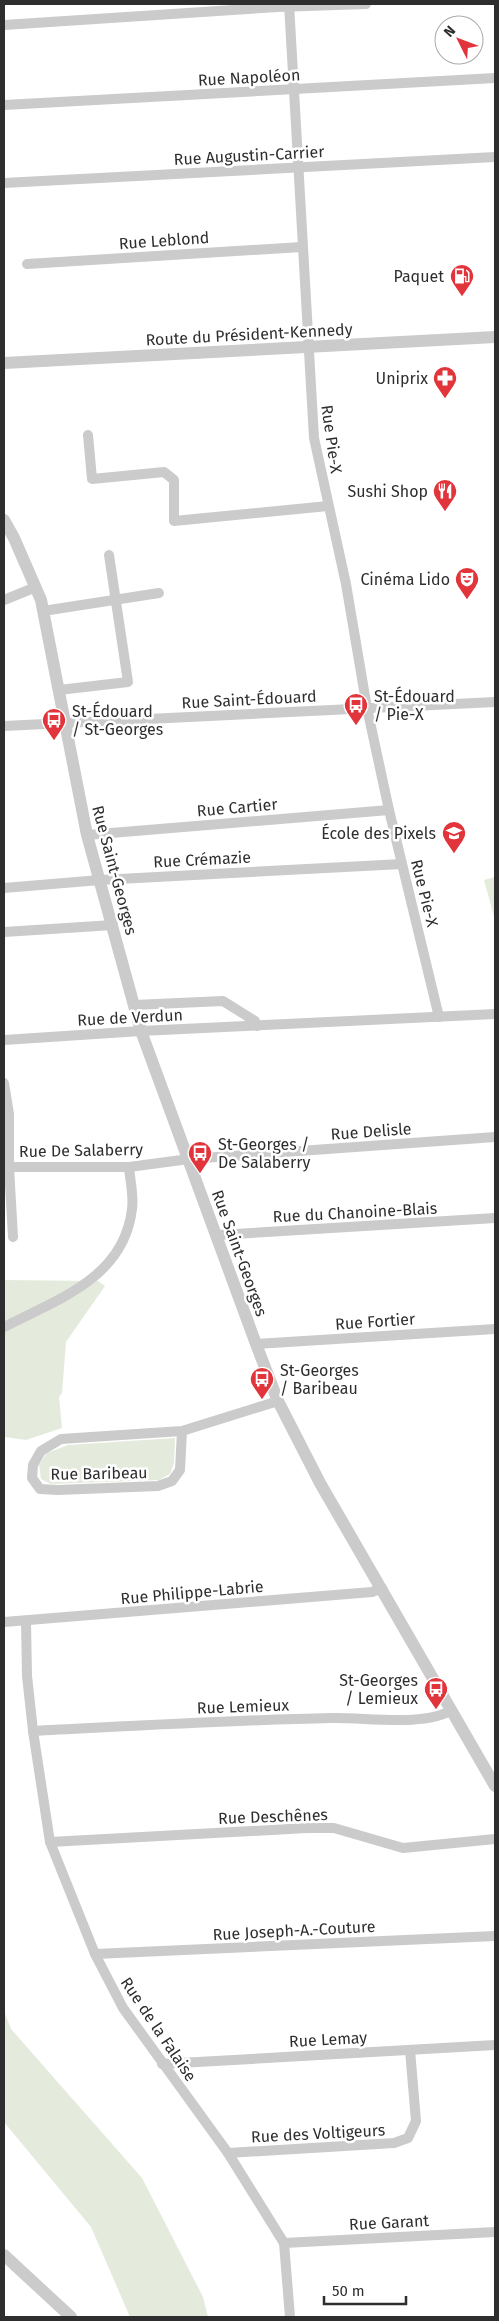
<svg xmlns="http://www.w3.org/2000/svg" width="499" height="2321" font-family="'Fira Sans',sans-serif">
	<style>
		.green { fill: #e4ebdc }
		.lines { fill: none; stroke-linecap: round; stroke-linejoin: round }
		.minor { stroke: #cbcbcb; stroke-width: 10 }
		.tertiary { stroke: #cbcbcb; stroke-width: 12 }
		.labels { text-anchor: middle; stroke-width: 5; stroke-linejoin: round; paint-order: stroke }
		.street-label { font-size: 16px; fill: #2e2e2e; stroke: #fff }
		.poi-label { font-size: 16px; fill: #2e2e2e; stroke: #fff; text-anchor: end }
	</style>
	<rect width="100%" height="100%" fill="#fff"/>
	<g class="green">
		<polygon points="495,877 495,920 484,880"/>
		<polygon points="4,1280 98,1281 105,1286 66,1342 62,1393 59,1397 62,1428 26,1440 4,1437"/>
		<polygon points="175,1438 174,1463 170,1474 159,1480 51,1484 41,1479 39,1465 47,1453 68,1445"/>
		<polygon points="4,2011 11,2029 142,2178 203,2297 208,2317 130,2317 91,2227 4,2122"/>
	</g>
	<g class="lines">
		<g class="minor">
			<polyline points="289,4 314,438 346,584 367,708 389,810 439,1017"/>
			<polyline points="4,25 278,7 366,4"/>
			<polyline points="4,105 495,78"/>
			<polyline points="4,183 495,157"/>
			<polyline points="27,264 302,247"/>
			<polyline points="88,435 92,479 164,472 174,480 174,521 328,506"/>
			<polyline points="4,600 36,587"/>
			<polyline points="43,611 159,593"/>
			<polyline points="59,690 128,682 109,555"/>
			<polyline points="4,726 495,702"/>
			<polyline points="87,835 389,810"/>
			<polyline points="4,888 100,880 402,864"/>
			<polyline points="4,932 113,925"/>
			<polyline points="134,1005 223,1001 255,1021 257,1026"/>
			<polyline points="4,1040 141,1031 495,1014"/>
			<polyline points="4,1083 9,1114 9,1167 13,1237"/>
			<polyline points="4,1167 129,1167 189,1159 495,1137"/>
			<polyline points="218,1235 495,1218"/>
			<path d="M4 1327C58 1299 124 1278 132 1209 134 1196 130 1180 129 1167"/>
			<polyline points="256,1344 495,1329"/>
			<polyline points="182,1431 180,1470 172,1481 158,1486 58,1490 40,1489 32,1478 33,1465 41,1451 61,1439 182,1431 278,1401"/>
			<polyline points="4,1622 372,1592 382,1588"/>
			<polyline points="26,1622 27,1676 33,1731 50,1842 95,1954 123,2008 228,2153 284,2243 290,2317"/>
			<path d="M33 1731C133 1726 232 1720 332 1718 365 1717 424 1727 452 1710"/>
			<polyline points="50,1842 307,1828 334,1828 403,1848 495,1839"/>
			<polyline points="95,1954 495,1936"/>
			<polyline points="162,2064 495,2045"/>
			<polyline points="228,2153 394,2143 408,2138 416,2121 410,2050"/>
			<polyline points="284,2243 495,2232"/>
		</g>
		<g class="tertiary">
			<polyline points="4,363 495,337"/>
			<polyline points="4,520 14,538 41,600 87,835 141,1031 256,1344 278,1401 320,1483 495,1786"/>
			<polyline points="4,2255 71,2317"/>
		</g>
	</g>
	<defs>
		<g id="fuel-pin" transform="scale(1.25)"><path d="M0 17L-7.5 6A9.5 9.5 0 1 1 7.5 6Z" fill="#e1353b" stroke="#fff"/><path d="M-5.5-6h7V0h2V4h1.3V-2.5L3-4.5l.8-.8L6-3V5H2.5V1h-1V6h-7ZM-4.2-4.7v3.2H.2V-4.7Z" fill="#fff"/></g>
		<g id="pharmacy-pin" transform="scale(1.25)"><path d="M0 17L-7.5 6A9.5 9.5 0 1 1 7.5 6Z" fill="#e1353b" stroke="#fff"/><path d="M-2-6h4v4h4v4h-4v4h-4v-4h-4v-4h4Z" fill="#fff"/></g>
		<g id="restaurant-pin" transform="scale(1.25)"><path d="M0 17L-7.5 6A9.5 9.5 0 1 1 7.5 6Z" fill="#e1353b" stroke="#fff"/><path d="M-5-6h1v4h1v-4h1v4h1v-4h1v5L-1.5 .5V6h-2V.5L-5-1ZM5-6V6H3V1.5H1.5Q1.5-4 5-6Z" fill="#fff"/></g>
		<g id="theatre-pin" transform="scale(1.25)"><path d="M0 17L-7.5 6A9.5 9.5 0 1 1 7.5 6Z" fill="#e1353b" stroke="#fff"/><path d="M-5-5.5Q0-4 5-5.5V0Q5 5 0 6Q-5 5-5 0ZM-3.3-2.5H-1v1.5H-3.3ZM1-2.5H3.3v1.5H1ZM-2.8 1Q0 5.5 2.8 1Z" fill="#fff"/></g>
		<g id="bus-pin" transform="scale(1.25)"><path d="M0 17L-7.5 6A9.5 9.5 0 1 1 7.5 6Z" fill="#e1353b" stroke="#fff"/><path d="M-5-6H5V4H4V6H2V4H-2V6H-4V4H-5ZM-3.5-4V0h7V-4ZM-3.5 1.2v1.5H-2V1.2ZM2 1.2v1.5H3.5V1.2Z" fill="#fff"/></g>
		<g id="school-pin" transform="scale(1.25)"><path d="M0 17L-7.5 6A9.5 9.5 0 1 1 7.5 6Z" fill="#e1353b" stroke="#fff"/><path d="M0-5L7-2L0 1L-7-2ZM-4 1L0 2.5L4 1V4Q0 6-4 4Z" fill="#fff"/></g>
	</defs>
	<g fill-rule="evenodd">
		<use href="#fuel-pin" x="462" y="276"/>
		<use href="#pharmacy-pin" x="445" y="378"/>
		<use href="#restaurant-pin" x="445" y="491"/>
		<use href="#theatre-pin" x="467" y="579"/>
		<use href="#bus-pin" x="356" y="705"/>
		<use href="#bus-pin" x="54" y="720"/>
		<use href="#school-pin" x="454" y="833"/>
		<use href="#bus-pin" x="200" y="1153"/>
		<use href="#bus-pin" x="262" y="1379"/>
		<use href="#bus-pin" x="436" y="1689"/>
	</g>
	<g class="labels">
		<g class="street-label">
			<text transform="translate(249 77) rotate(-3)" y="6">Rue Napoléon</text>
			<text transform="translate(249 155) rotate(-3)" y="6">Rue Augustin-Carrier</text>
			<text transform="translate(164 240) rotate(-4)" y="6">Rue Leblond</text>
			<text transform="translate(249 334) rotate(-3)" y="6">Route du Président-Kennedy</text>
			<text transform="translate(332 439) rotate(82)" y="6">Rue Pie-X</text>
			<text transform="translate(249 699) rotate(-3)" y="6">Rue Saint-Édouard</text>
			<text transform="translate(237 807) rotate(-5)" y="6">Rue Cartier</text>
			<text transform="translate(202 859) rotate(-3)" y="6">Rue Crémazie</text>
			<text transform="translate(115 870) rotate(75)" y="6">Rue Saint-Georges</text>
			<text transform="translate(425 893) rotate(76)" y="6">Rue Pie-X</text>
			<text transform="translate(130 1017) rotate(-3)" y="6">Rue de Verdun</text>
			<text transform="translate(371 1131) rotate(-4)" y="6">Rue Delisle</text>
			<text transform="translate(81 1150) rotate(-1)" y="6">Rue De Salaberry</text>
			<text transform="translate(355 1212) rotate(-3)" y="6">Rue du Chanoine-Blais</text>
			<text transform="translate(240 1253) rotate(70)" y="6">Rue Saint-Georges</text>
			<text transform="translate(375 1321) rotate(-4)" y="6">Rue Fortier</text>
			<text transform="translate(99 1473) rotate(-1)" y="6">Rue Baribeau</text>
			<text transform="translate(192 1592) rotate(-5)" y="6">Rue Philippe-Labrie</text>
			<text transform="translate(243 1706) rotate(-2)" y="6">Rue Lemieux</text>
			<text transform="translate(273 1816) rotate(-2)" y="6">Rue Deschênes</text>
			<text transform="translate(294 1930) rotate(-3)" y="6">Rue Joseph-A.-Couture</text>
			<text transform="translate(159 2029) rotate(56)" y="6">Rue de la Falaise</text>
			<text transform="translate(328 2039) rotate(-3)" y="6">Rue Lemay</text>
			<text transform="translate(318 2133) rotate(-3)" y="6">Rue des Voltigeurs</text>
			<text transform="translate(389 2222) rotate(-3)" y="6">Rue Garant</text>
		</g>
		<g class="poi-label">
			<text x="444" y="282">Paquet</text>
			<text x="428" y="384">Uniprix</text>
			<text x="428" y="497">Sushi Shop</text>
			<text x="450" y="585">Cinéma Lido</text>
			<text x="374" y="702" text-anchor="start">St-Édouard<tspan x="374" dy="18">/ Pie-X</tspan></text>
			<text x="72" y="717" text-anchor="start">St-Édouard<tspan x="72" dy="18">/ St-Georges</tspan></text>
			<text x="436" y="839">École des Pixels</text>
			<text x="218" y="1150" text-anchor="start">St-Georges /<tspan x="218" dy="18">De Salaberry</tspan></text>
			<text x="280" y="1376" text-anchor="start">St-Georges<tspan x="280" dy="18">/ Baribeau</tspan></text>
			<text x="418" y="1686">St-Georges<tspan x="418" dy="18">/ Lemieux</tspan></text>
		</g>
	</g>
	<rect width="499" height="2321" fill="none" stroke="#2e2e2e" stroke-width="10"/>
	<g transform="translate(459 40) rotate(312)"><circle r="24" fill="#ffffff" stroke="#ababab"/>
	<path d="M0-4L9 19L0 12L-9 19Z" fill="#e1353b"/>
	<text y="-8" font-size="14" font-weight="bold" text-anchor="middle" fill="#2e2e2e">N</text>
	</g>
	<path d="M324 2296v8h82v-8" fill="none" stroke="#2e2e2e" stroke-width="2.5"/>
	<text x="332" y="2296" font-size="15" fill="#2e2e2e" stroke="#ffffff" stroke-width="4" paint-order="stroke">50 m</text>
</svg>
